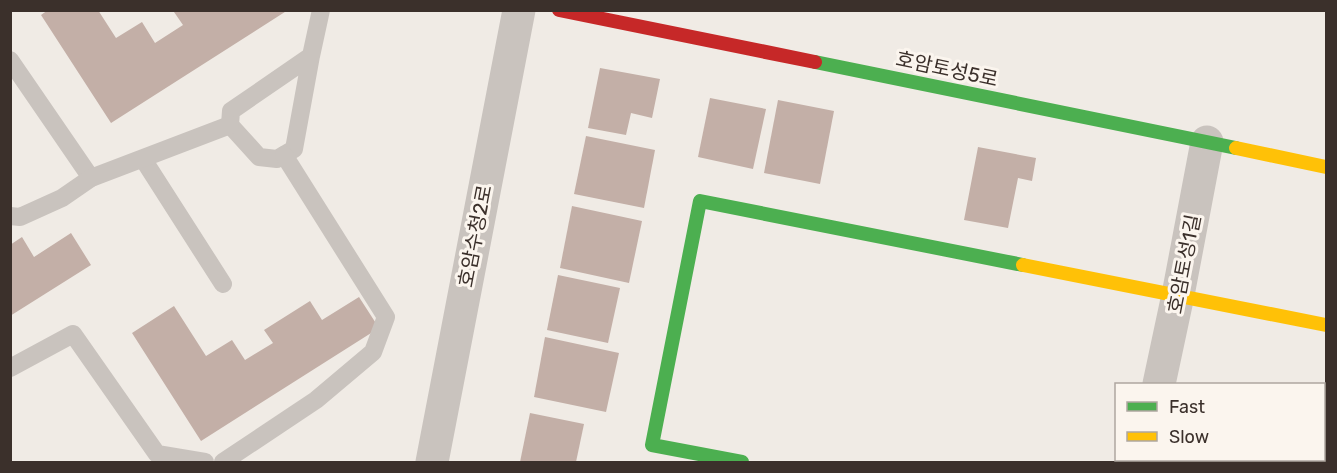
<svg xmlns="http://www.w3.org/2000/svg" width="1337" height="473" font-family="Rubik,'Noto Sans KR',sans-serif">
	<style>
		.building { fill: #c3afa7 }
		.lines { fill: none; stroke-linecap: round; stroke-linejoin: round }
		.lane { stroke: #c9c3be; stroke-width: 18 }
		.street { stroke: #c9c3be; stroke-width: 33 }
		.fast { stroke: #4caf50; stroke-width: 14 }
		.slow { stroke: #ffc107; stroke-width: 14 }
		.jam { stroke: #c62828; stroke-width: 14 }
		.labels { text-anchor: middle; stroke-width: 6; stroke-linejoin: round; paint-order: stroke }
		.street-label { font-size: 20px; fill: #3b302b; stroke: #fbf5ee }
	</style>
	<rect width="100%" height="100%" fill="#f0ebe5"/>
	<g class="building">
		<polygon points="48,10 98,10 116,38 142,22 155,43 183,25 174,12 177,10 288,10 111,123 41,15"/>
		<polygon points="600,68 660,79 652,118 631,113 626,135 588,128"/>
		<polygon points="710,98 766,109 753,169 698,157"/>
		<polygon points="778,100 834,111 820,184 764,173"/>
		<polygon points="586,136 655,150 644,208 574,194"/>
		<polygon points="978,147 1036,158 1032,181 1018,178 1008,228 964,220"/>
		<polygon points="572,206 642,221 629,283 560,268"/>
		<polygon points="71,233 91,265 10,316 10,245 22,237 34,257"/>
		<polygon points="558,275 620,288 608,343 547,330"/>
		<polygon points="359,297 379,328 201,441 132,333 174,306 206,356 232,340 245,360 273,343 264,330 310,301 322,320"/>
		<polygon points="545,337 619,353 606,412 534,397"/>
		<polygon points="530,413 584,424 576,462 520,462"/>
	</g>
	<g class="lines">
		<g class="lane">
			<polyline points="311,56 231,111 230,125 259,157 277,159 294,149 311,56 321,10"/>
			<polyline points="10,60 91,178"/>
			<polyline points="143,159 223,284"/>
			<polyline points="10,216 20,217 62,198 91,178 230,125"/>
			<polyline points="10,368 73,334 157,454 205,462"/>
			<polyline points="223,462 316,400 373,352 386,317 284,155"/>
		</g>
		<g class="street">
			<polyline points="1159,384 1178,295 1207,142"/>
			<polyline points="432,462 519,10"/>
			<polyline points="1143,462 1143,460"/>
		</g>
		<g class="fast">
			<polyline points="815,62 1236,148"/>
			<polyline points="742,462 652,445 700,201 1023,265"/>
		</g>
		<g class="slow">
			<polyline points="1236,148 1326,167"/>
			<polyline points="1023,265 1326,325"/>
		</g>
		<polyline class="jam" points="559,10 815,62"/>
	</g>
	<g class="labels">
		<g class="street-label">
			<text transform="translate(947 69) rotate(12)" y="7">호암토성5로</text>
			<text transform="translate(475 236) rotate(-79)" y="7">호암수청2로</text>
			<text transform="translate(1184 264) rotate(-79)" y="7">호암토성1길</text>
		</g>
	</g>
	<rect width="1337" height="473" fill="none" stroke="#3b302b" stroke-width="24"/>
	<rect x="1115" y="383" width="210" height="78" fill="#fbf5ee" stroke="#aea6a0" stroke-width="1.5"/>
	<rect x="1127" y="402" width="30" height="9" fill="#4caf50" stroke="#aea6a0" stroke-width="1.5"/>
	<text x="1169" y="413" font-size="18" fill="#3b302b">Fast</text>
	<rect x="1127" y="432" width="30" height="9" fill="#ffc107" stroke="#aea6a0" stroke-width="1.5"/>
	<text x="1169" y="443" font-size="18" fill="#3b302b">Slow</text>
</svg>
